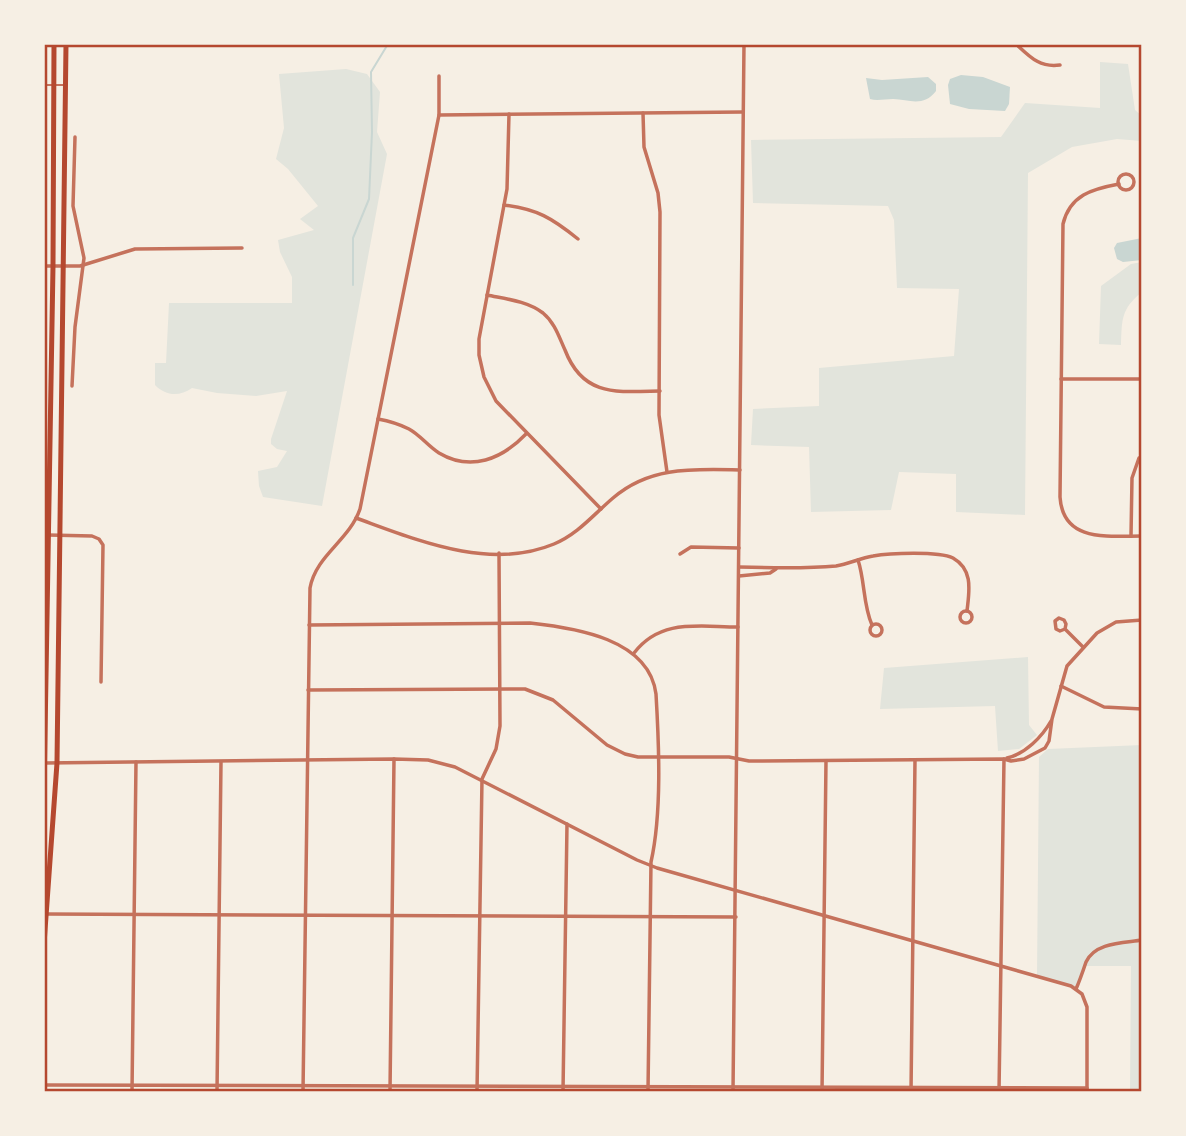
<svg xmlns="http://www.w3.org/2000/svg" width="1186" height="1136" font-family="'Archivo Narrow',sans-serif">
	<style>
		.green { fill: #e2e4dc }
		.water { fill: #c9d6d2 }
		.lines { fill: none; stroke-linecap: round; stroke-linejoin: round }
		.stream { stroke: #c9d6d2; stroke-width: 2 }
		.service { stroke: #c5725c; stroke-width: 2 }
		.minor { stroke: #c5725c; stroke-width: 3.5 }
		.tertiary { stroke: #c5725c; stroke-width: 3.5 }
		.primary { stroke: #b5482f; stroke-width: 5 }
		.neatline { fill: none; stroke: #b5482f; stroke-width: 2.5 }
	</style>
	<rect width="100%" height="100%" fill="#f6efe4"/>
	<g class="green">
		<polygon points="1100,62 1128,64 1135,110 1142,116 1142,141 1117,139 1072,147 1028,173 1025,515 956,512 956,474 899,472 891,510 811,512 809,447 751,445 753,409 819,406 819,368 954,356 959,289 897,288 894,220 888,206 753,203 751,140 1001,137 1025,103 1100,108"/>
		<path d="M346 69 367 74 380 92 377 132 387 154 322 506 263 497 259 486 258 471 277 467 287 451 277 449 271 444V439L287 391 256 396 217 393 192 388C179 397 166 396 155 385V363H166L169 303H292V277L280 252 278 240 314 230 300 219 318 206 288 169 276 159 284 128 279 74Z"/>
		<path d="M1142 262V292C1121 309 1122 319 1121 345L1099 344 1101 286 1131 264Z"/>
		<polygon points="1028,657 1029,725 1037,735 1019,749 998,751 995,706 880,709 884,668"/>
		<polygon points="1142,745 1142,1092 1130,1092 1131,966 1085,966 1076,989 1037,975 1039,757 1048,749"/>
	</g>
	<g class="water">
		<polygon points="961,75 983,77 1010,87 1009,104 1005,111 969,109 950,104 948,85 950,79"/>
		<path d="M928 77 936 84V91C924 107 910 100 893 99 885 99 877 101 870 99L866 78 882 80Z"/>
		<polygon points="1142,238 1142,260 1123,262 1117,259 1114,248 1117,243"/>
	</g>
	<g class="lines">
		<polyline class="stream" points="353,285 353,238 369,199 372,132 371,72 388,44"/>
		<polyline class="service" points="44,85 64,85"/>
		<g class="minor">
			<path d="M1016 44C1030 57 1040 68 1060 65"/>
			<polyline points="643,113 644,147 658,193 660,212 659,415 667,472"/>
			<polyline points="509,114 507,189 479,339 479,355 484,377 496,401 601,509"/>
			<polyline points="439,115 743,112"/>
			<circle cx="1126" cy="182" r="8"/>
			<path d="M1119 184C1092 189 1070 195 1063 224L1060 497C1063 543 1109 536 1142 536"/>
			<path d="M504 205C537 209 552 218 578 239"/>
			<polyline points="54,266 80,266 135,249 242,248"/>
			<path d="M487 295C506 299 527 301 543 313 555 323 559 337 565 350 583 397 617 392 660 391"/>
			<polyline points="1061,379 1142,379"/>
			<polyline points="72,386 75,327 84,258 73,206 75,137"/>
			<path d="M378 419C389 421 399 424 409 429 420 435 428 446 439 453 471 472 502 459 526 434"/>
			<path d="M356 518C417 540 489 571 554 544 578 534 593 515 613 498 650 466 693 469 740 470"/>
			<polyline points="48,535 92,536 99,539 103,545 101,682"/>
			<polyline points="1131,536 1132,478 1139,458"/>
			<polyline points="680,554 691,547 739,548"/>
			<path d="M858 560C865 581 863 605 872 625"/>
			<path d="M739 567C771 568 804 569 836 566 849 564 860 558 873 556 889 553 939 551 953 558 974 570 969 592 967 611"/>
			<polyline points="739,576 770,573 776,569"/>
			<circle cx="966" cy="617" r="6"/>
			<circle cx="876" cy="630" r="6"/>
			<path d="M309 625 530 623C576 628 649 639 656 694 659 745 662 813 651 862L648 1092"/>
			<polyline points="1065,629 1060,631 1056,629 1055,621 1059,618 1064,620 1066,624 1065,629 1083,647"/>
			<path d="M634 653C661 618 699 627 738 627"/>
			<polyline points="1061,686 1104,707 1142,709"/>
			<polyline points="308,690 525,689 553,700 607,745 625,754 638,757 729,757 749,761 1004,759 1011,761 1024,759 1045,748 1049,741 1052,719 1067,666 1097,633 1116,622 1142,620"/>
			<path d="M1007 758C1025 754 1042 737 1051 721"/>
			<polyline points="45,914 736,917"/>
			<path d="M1076 989C1080 980 1083 971 1086 962 1095 942 1124 943 1142 940"/>
			<polyline points="44,1085 1087,1088"/>
			<path d="M303 1092 310 588C316 555 349 541 360 509L439 115V76"/>
			<polyline points="477,1092 482,779 496,749 500,726 499,553"/>
			<polyline points="563,1092 567,824"/>
			<polyline points="822,1092 826,761"/>
			<polyline points="911,1092 915,760"/>
			<polyline points="999,1092 1004,759"/>
		</g>
		<g class="tertiary">
			<polyline points="44,266 53,266"/>
			<polyline points="45,763 394,759 428,760 455,767 637,860 657,868 1071,986 1082,994 1087,1007 1087,1092"/>
			<polyline points="132,1092 136,762"/>
			<polyline points="217,1092 221,762"/>
			<polyline points="390,1092 394,759"/>
			<polyline points="733,1092 744,44"/>
		</g>
		<g class="primary">
			<polyline points="44,793 53,266 54,44"/>
			<polyline points="44,944 57,763 66,44"/>
		</g>
	</g>
	<rect width="1186" height="1136" fill="none" stroke="#f6efe4" stroke-width="91"/>
	<rect x="46" y="46" width="1094" height="1044" class="neatline"/>
</svg>
